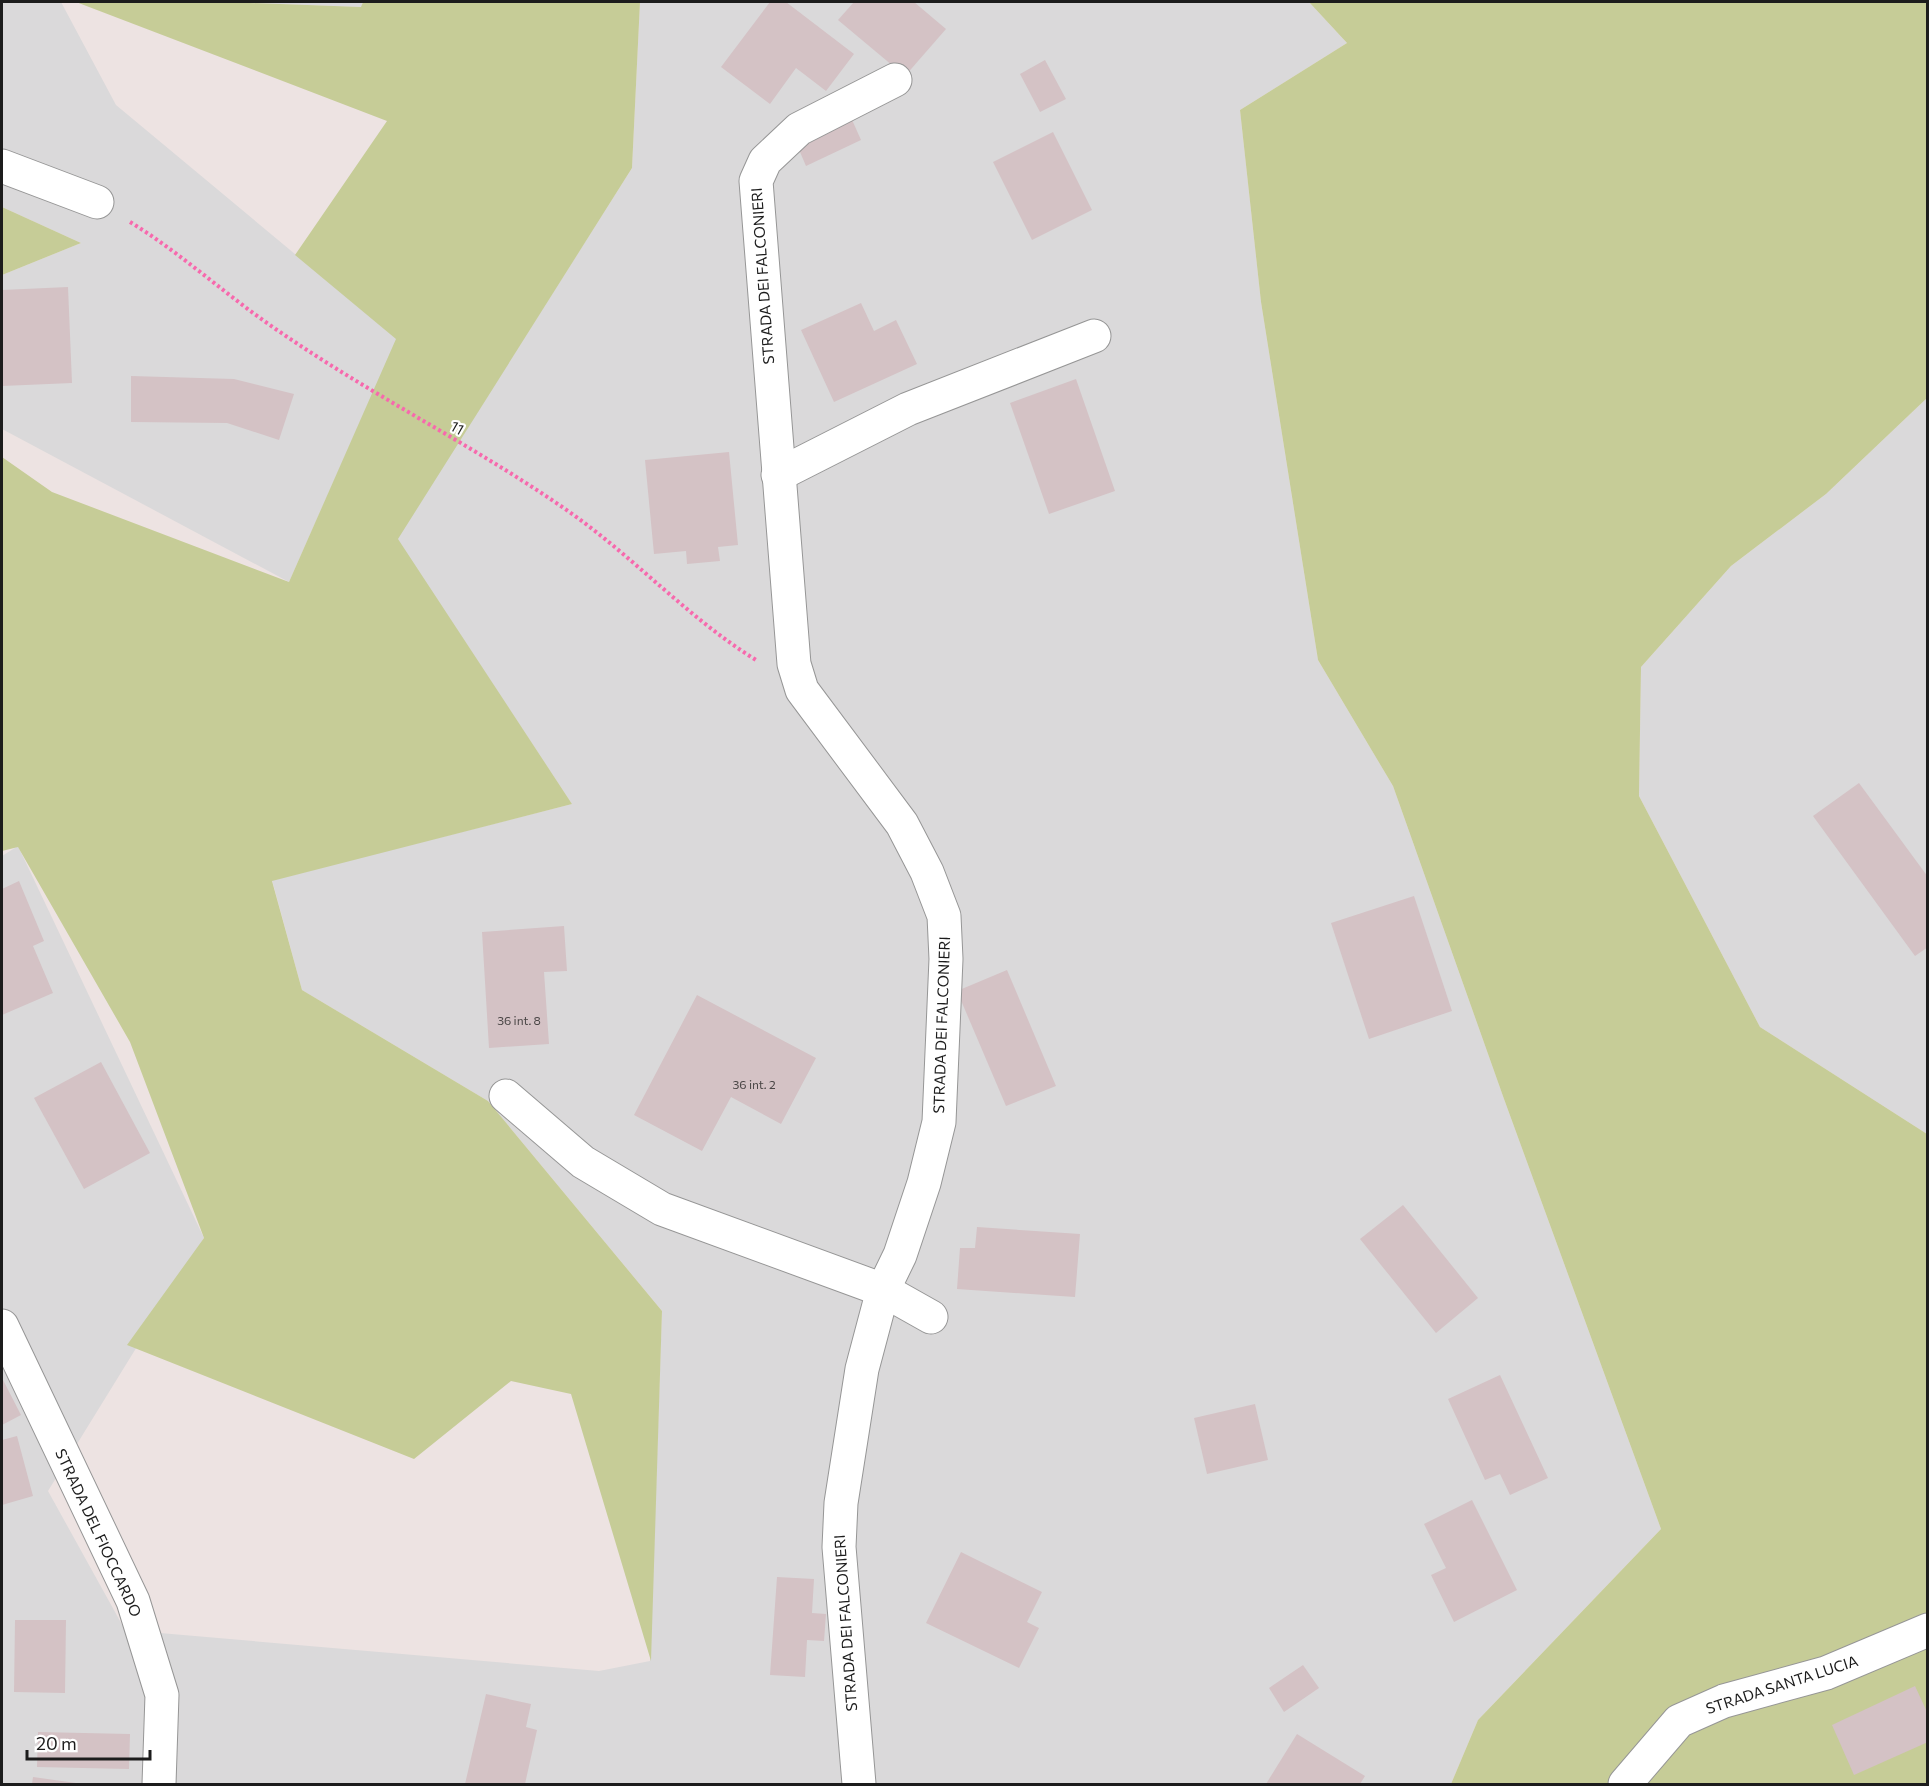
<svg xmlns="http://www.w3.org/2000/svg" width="1929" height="1786" font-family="Commissioner,sans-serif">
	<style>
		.residential { fill: #dad9da }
		.forest { fill: #c6cc97 }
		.building { fill: #d4c2c5 }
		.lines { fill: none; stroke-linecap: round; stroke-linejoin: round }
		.minor-casing { stroke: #969696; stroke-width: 35 }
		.path { stroke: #f769ad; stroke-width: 4; stroke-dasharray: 3 3; stroke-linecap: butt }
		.minor { stroke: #fff; stroke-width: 33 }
		.labels { text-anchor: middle; stroke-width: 4.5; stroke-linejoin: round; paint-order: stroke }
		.number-label { font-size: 12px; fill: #4a4646 }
		.street-label { font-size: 15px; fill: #1c1c1c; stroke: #fff }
	</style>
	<rect width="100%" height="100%" fill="#ede3e2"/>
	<g class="residential">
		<polygon points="2,2 61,2 116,105 397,339 289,582 2,429 2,275 81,243 2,207"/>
		<polygon points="224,2 362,2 362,7"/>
		<polygon points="640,2 1309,2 1347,43 1240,110 1261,302 1318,660 1393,786 1504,1099 1661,1529 1478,1720 1451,1784 2,1784 2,856 18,846 204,1238 48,1491 125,1630 599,1671 650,1661 662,1311 488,1101 302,990 272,880 572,804 397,539 632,168"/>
		<polygon points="1927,398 1927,1134 1760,1027 1639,796 1641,667 1731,566 1826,494"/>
	</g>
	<g class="forest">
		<polygon points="76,2 224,2 361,7 363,2 640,2 632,168 398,539 572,804 272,881 302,990 488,1101 662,1311 651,1661 571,1394 511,1381 414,1459 127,1345 204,1238 130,1042 18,847 2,851 2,457 52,492 289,582 396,339 295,255 387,121"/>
		<polygon points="1309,2 1927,2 1927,398 1826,494 1731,566 1641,667 1639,796 1760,1027 1927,1134 1927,1784 1451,1784 1478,1720 1661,1529 1504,1099 1393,786 1318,660 1261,302 1240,110 1347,43"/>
		<polygon points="2,207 81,243 2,275"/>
	</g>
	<g class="building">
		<polygon points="770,2 786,2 854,54 826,91 796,68 770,104 721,67"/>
		<polygon points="854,2 914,2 946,29 905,76 838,20"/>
		<polygon points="1045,60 1066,99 1040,112 1020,74"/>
		<polygon points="849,113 861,140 806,166 794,138"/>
		<polygon points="1053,132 1092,210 1032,240 993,162"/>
		<polygon points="68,287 72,383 2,386 2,290"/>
		<polygon points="861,303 874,331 896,320 917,364 834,402 801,330"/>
		<polygon points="131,376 234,379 294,394 279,440 227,423 131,422"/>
		<polygon points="1076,379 1115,491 1049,514 1010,403"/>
		<polygon points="729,452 738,545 718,547 720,561 687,564 686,551 654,554 645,460"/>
		<polygon points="1859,783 1928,877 1928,947 1915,956 1813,816"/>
		<polygon points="19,881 44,941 33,946 53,993 2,1015 2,889"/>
		<polygon points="1414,896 1452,1011 1369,1039 1331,923"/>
		<polygon points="564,926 567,971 544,972 549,1044 489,1048 482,932"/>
		<polygon points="1007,970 1056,1086 1006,1106 957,991"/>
		<polygon points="697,995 816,1058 781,1124 731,1097 702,1151 634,1115"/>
		<polygon points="101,1062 150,1153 84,1189 34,1098"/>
		<polygon points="1403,1205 1478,1298 1436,1333 1360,1239"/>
		<polygon points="977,1227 1080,1234 1075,1297 957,1289 960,1248 975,1248"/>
		<polygon points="1500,1375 1548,1478 1510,1495 1500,1474 1485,1480 1448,1399"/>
		<polygon points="2,1378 21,1415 2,1425"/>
		<polygon points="1255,1404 1268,1460 1207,1474 1194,1418"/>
		<polygon points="17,1436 33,1496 2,1505 2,1440"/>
		<polygon points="1472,1500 1517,1590 1454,1622 1431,1575 1446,1568 1424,1524"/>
		<polygon points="961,1552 1042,1592 1027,1622 1039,1628 1019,1668 926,1623"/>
		<polygon points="777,1577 814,1579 812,1613 826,1614 824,1641 807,1640 805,1677 770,1675"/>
		<polygon points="15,1620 66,1620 65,1693 14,1692"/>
		<polygon points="1303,1665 1319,1688 1284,1712 1269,1688"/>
		<polygon points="1915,1686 1928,1714 1928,1742 1854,1775 1832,1725"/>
		<polygon points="486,1694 531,1704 526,1727 537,1730 525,1784 465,1784"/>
		<polygon points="38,1732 130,1734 129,1769 37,1767"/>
		<polygon points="1297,1734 1365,1776 1360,1784 1266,1784"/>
		<polygon points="33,1777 76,1783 76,1784 32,1784"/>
	</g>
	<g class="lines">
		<g class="minor-casing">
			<g id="minor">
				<polyline points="2,166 97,202"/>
				<polyline points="778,475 908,409 1094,336"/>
				<polyline points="506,1096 583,1162 662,1209 883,1290 931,1317"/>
				<polyline points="2,1326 133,1601 162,1695 159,1784"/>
				<polyline points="859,1784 839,1547 841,1503 862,1369 883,1290 900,1255 924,1183 939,1122 946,959 944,916 927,872 902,824 802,690 794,664 756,181 765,161 799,129 895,80"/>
				<polyline points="1625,1784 1679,1721 1724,1701 1826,1673 1928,1630"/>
			</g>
		</g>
		<path class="path" d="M130 222C184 255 230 299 283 334 375 397 476 447 568 511 634 557 688 618 756 660"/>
		<use href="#minor" class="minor"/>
	</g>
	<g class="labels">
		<g class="number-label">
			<text x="519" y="1025">36 int. 8</text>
			<text x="754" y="1089">36 int. 2</text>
		</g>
		<g class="street-label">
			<text transform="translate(763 276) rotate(-94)" y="5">STRADA DEI FALCONIERI</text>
			<text transform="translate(457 428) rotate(30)" y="5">11</text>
			<text transform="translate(942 1025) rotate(-88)" y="5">STRADA DEI FALCONIERI</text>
			<text transform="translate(98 1533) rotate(65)" y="5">STRADA DEL FIOCCARDO</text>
			<text transform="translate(846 1623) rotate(-94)" y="5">STRADA DEI FALCONIERI</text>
			<text transform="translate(1782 1685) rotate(-18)" y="5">STRADA SANTA LUCIA</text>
		</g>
	</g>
	<rect width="1929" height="1786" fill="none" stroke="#1c1c1c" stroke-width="6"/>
	<path d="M27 1750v9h123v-9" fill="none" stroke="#1c1c1c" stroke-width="3"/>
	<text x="36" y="1750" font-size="18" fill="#1c1c1c" stroke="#ffffff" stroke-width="4.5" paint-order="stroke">20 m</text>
</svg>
